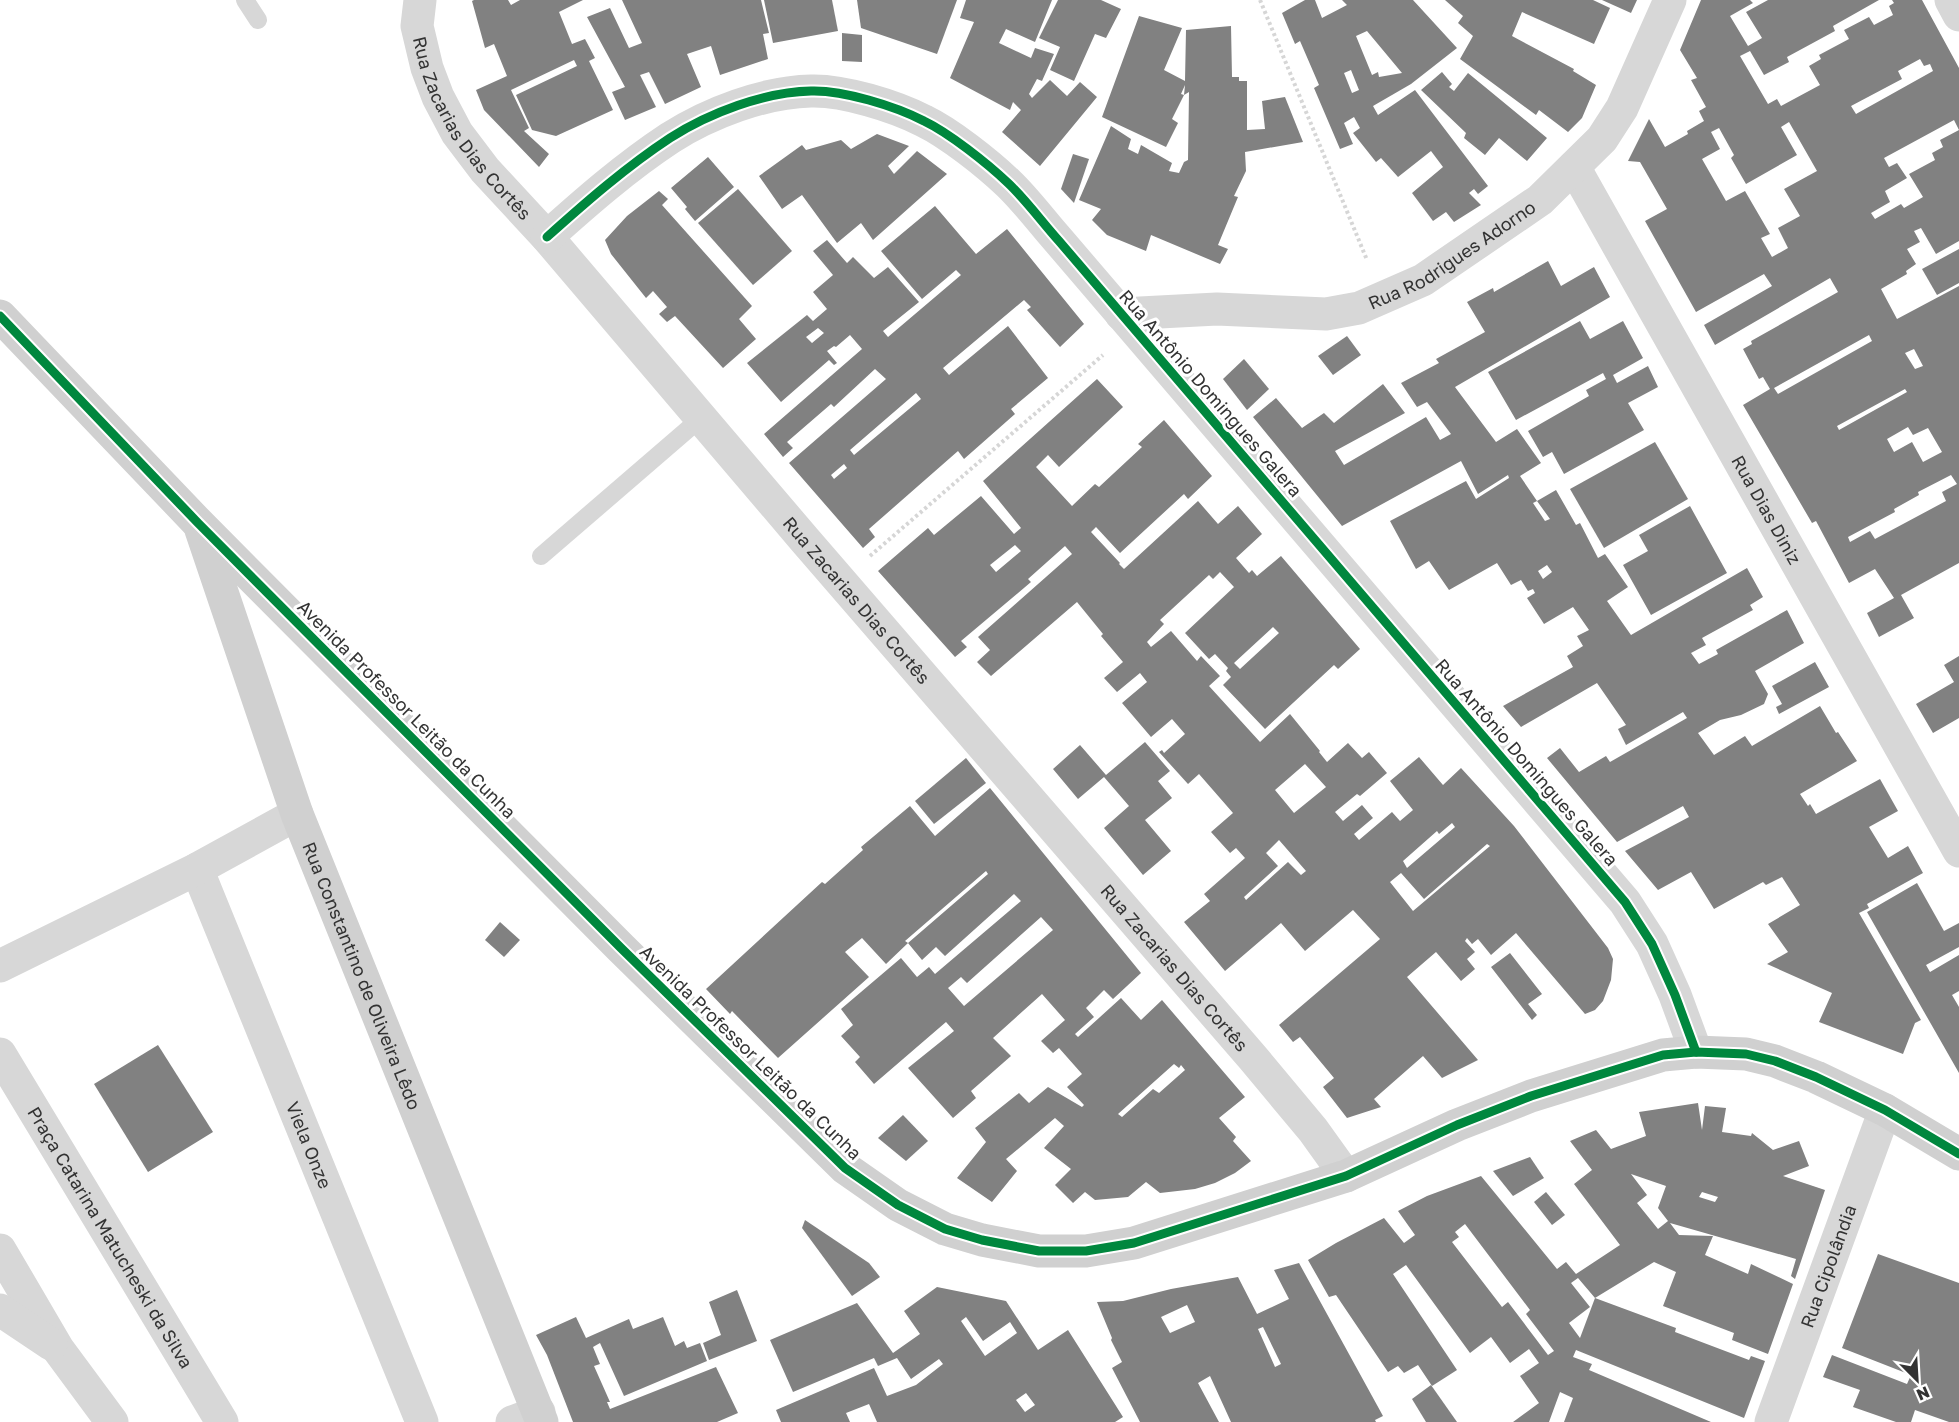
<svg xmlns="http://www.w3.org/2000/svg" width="1959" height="1422" font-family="'Golos Text',sans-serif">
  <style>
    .building { fill: #818181; fill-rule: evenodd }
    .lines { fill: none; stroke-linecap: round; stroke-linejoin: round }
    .path { stroke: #d6d6d6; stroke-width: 4; stroke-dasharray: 3 3; stroke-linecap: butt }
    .lane { stroke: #d7d7d7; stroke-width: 18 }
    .street { stroke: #d7d7d7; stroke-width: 33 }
    .secondary { stroke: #d0d0d0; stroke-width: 33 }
    .cycleway-casing { stroke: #fff; stroke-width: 13 }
    .cycleway { stroke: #00873e; stroke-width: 9 }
    .labels { text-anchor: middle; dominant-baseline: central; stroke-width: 6; stroke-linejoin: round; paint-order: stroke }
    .street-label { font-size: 18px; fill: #333; stroke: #fff }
  </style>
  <rect width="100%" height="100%" fill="#fff"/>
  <g class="building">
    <path d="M474,0H508L511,5L520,0H583L559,12L572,44L585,39L595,58L589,61L613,110L556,136L532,130L516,95L577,66L574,60L511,90L529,128L524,131L549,154L539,167L484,110L476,90L507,76L494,44L485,48L472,1Z"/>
    <path d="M622,0H761L769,33L763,34L768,59L720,75L711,46L687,54L701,87L665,104L649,72L640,75L656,107L625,120L612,92L625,87L587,17L610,8L629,48L642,43Z"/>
    <path d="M764,0H832L838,31L773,43Z"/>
    <path d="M857,0H957L937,54L861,28Z"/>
    <path d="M966,0H1052L1035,42L1006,29L999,43L1031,58L1035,48L1054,54L1042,81L1037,79L1029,94L1032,98L1050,80L1067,96L1080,82L1097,97L1040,166L1002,132L1021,110L1013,102L1010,110L950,78L974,22L960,18Z"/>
    <path d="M1058,0H1101L1121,9L1106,38L1095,34L1074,81L1050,70L1060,47L1039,38Z"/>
    <path d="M1305,0H1315L1322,18L1347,5L1342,0H1413L1457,48L1411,84L1373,106L1378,115L1415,90L1488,186L1478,194L1474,189L1469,193L1481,205L1454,222L1446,212L1433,221L1412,193L1443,167L1431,151L1398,177L1381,158L1376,162L1353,133L1360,128L1354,117L1344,123L1353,144L1340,149L1314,88L1319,85L1300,41L1295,44L1282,13ZM1367,31L1402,73L1379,77L1378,72L1372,75L1356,36ZM1351,70L1359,90L1352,93L1344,73Z"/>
    <path d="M1445,0H1593L1610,8L1594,44L1522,12L1512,36L1574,69L1573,71L1596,85L1582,118L1568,132L1539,110L1536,115L1460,59L1473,36L1458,23L1463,16Z"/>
    <path d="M1602,0H1637L1631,13Z"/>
    <path d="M1701,0H1750L1753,3L1730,16L1748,46L1762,38L1746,12L1768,0H1879L1833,26L1835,31L1787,57L1789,62L1764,75L1750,51L1740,56L1768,104L1777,99L1781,106L1820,85L1809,66L1821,59L1819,55L1849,39L1844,30L1869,17L1874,25L1893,15L1889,6L1894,3L1892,0H1922L1959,68V130L1954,120L1884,158L1889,167L1897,163L1907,178L1885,191L1890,202L1871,213L1875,219L1901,204L1904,208L1923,197L1909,174L1935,160L1932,153L1943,147L1940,140L1959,130V241L1936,254L1921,228L1914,231L1920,242L1907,249L1916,264L1906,271L1907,274L1881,289L1897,319L1959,286V563L1901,595L1914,618L1879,637L1867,613L1894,598L1875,569L1849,583L1816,521L1812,523L1743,405L1770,389L1763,377L1759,379L1743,349L1752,344L1751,341L1838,292L1830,278L1715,345L1704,325L1772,286L1764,274L1696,312L1645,221L1667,209L1640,162L1628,161L1649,119L1665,147L1688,134L1687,131L1704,121L1699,111L1706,107L1691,80L1697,78L1680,50ZM1920,59L1924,66L1930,64L1933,71L1856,114L1851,106L1902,79L1898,71ZM1789,122L1817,171L1784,189L1800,216L1778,228L1788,248L1772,257L1761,238L1770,234L1745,191L1726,201L1702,159L1720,149L1711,132L1719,128L1734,155L1731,158L1746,184L1797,155L1781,127ZM1869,335L1872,341L1778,394L1774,388ZM1914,349L1923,366L1915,369L1905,353ZM1905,389L1907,392L1839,430L1837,426ZM1908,427L1913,435L1928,428L1942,452L1923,462L1912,442L1894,452L1887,439ZM1951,475L1957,484L1942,492L1946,501L1875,539L1870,531L1850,542L1848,537L1895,512L1894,509L1919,495L1918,492Z"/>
    <path d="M1139,16L1182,28L1164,70L1185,81L1186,30L1231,26L1232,77H1239V81H1247V130L1265,129L1262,101L1285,97L1303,142L1245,152L1246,171L1234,196L1238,197L1218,245L1228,249L1220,264L1151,235L1146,251L1107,235L1092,220L1101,209L1079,200L1111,126L1131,139L1128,149L1138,154L1141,145L1172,163L1169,171L1179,173L1184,162L1188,160L1189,92L1184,95L1185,85L1181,94L1184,95L1172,119L1178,123L1166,147L1102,117Z"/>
    <path d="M842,33L862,35V62L842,61Z"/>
    <path d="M1442,72L1452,84L1449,87L1454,91L1468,73L1547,138L1527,161L1499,138L1485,155L1464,138L1466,133L1421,90Z"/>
    <path d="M877,134L909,146L888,166L894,174L917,151L947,174L873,240L861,223L837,243L802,195L782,209L759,176L802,145L806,150L841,140L851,149Z"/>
    <path d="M1073,154L1089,159L1074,203L1061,189Z"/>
    <path d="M708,157L734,187L695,221L685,209L687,207L671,188Z"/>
    <path d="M738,189L792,251L753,285L698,223Z"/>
    <path d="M659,191L668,199L662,205L752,306L739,319L756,339L723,368L675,316L667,322L659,314L667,307L653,291L646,298L611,254L605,240L627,216Z"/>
    <path d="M935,206L976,254L1007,229L1084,324L1060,347L1027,310L1031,307L1024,300L943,368L949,375L1008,326L1048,378L1011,409L1015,414L964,459L958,451L869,529L875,537L863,548L789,463L886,379L875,369L834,407L831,404L787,442L793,448L783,457L764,434L862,349L850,335L836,347L834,346L827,351L837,363L834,365L829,360L781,402L747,363L807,315L813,321L827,309L813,292L833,275L813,251L827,240L847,263L853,257L874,278L888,267L919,302L883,331L888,337L961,275L956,270L922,299L881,251ZM818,328L824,333L812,343L806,337ZM916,393L921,399L854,455L850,450ZM844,464L847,468L834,479L831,475Z"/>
    <path d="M1959,249V283L1937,295L1922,269Z"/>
    <path d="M1548,261L1561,286L1594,267L1610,297L1455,387L1496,442L1517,429L1541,463L1520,476L1537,501L1533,503L1545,521L1550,519L1537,501L1556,490L1576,525L1580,523L1598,558L1605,554L1628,587L1607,601L1631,635L1747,568L1763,597L1750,605L1753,610L1702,638L1706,645L1691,653L1699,664L1718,654L1716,650L1787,610L1804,643L1755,671L1768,694L1764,704L1741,715L1720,720L1698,733L1714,755L1745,736L1752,746L1820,706L1836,733L1838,732L1857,761L1800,794L1808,806L1810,804L1816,814L1880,779L1898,811L1869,827L1888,858L1908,846L1923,873L1867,904L1869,908L1859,913L1921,1020L1915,1023L1903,1054L1819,1022L1832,993L1767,964L1788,952L1768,924L1800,905L1782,877L1766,885L1763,882L1714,909L1691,872L1658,890L1625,851L1689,817L1683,806L1617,842L1547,758L1560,748L1579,772L1606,756L1610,762L1687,718L1683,712L1626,745L1618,729L1626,725L1597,683L1521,727L1503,706L1573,667L1567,656L1583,646L1577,636L1589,630L1573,607L1544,624L1527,598L1535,593L1533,589L1528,591L1521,580L1511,585L1497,563L1449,590L1429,561L1416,569L1390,521L1466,481L1476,499L1509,478L1508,475L1478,494L1461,461L1342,526L1253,417L1276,398L1302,428L1324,413L1334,423L1383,384L1405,413L1335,451L1344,465L1426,417L1440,440L1451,434L1427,402L1417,407L1401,383L1439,363L1436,359L1485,332L1467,302L1493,288L1494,292ZM1547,565L1552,572L1543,579L1538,571Z"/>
    <path d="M1580,321L1590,339L1623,321L1643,358L1613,375L1617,383L1648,366L1658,387L1628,403L1644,430L1564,474L1552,452L1543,457L1528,431L1589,396L1586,390L1606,379L1603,373L1516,420L1488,372Z"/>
    <path d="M1347,336L1361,355L1333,375L1318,356Z"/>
    <path d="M1244,359L1269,389L1247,410L1223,379Z"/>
    <path d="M1097,379L1123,407L1059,467L1048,455L1036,467L1072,506L1095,484L1099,487L1142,447L1138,444L1164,420L1212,476L1188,499L1184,494L1120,553L1096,527L1091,532L1120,563L1119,564L1124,569L1198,501L1218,524L1238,506L1262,534L1236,558L1249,573L1252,570L1257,576L1281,556L1360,649L1338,669L1334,665L1265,729L1223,685L1231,677L1226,671L1228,668L1215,654L1209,659L1185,633L1234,587L1220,572L1213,579L1209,575L1160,620L1164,624L1147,642L1151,647L1171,631L1197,661L1201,656L1220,676L1209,686L1260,742L1290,714L1320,751L1319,752L1327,762L1348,743L1362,758L1369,752L1387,773L1360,796L1357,794L1335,812L1343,821L1362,805L1373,818L1354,834L1359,840L1392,812L1400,821L1413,810L1390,781L1419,757L1443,785L1461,768L1514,826L1608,948L1613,959L1611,980L1603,1001L1595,1010L1585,1014L1516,933L1491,955L1478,939L1472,944L1467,938L1465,941L1475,952L1467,959L1475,969L1461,981L1436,952L1407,977L1478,1060L1442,1078L1423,1056L1374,1099L1381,1107L1347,1118L1323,1087L1334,1078L1300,1037L1293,1042L1279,1025L1380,939L1353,910L1305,951L1281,923L1225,971L1184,922L1210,901L1204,894L1245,858L1236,848L1230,853L1211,832L1233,813L1199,774L1188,784L1159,752L1162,750L1164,753L1185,734L1172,719L1151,737L1122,703L1147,682L1140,673L1117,692L1104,678L1123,662L1101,636L1103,634L1077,602L991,676L977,662L990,650L978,637L1072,554L1065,546L1028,579L1031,582L961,641L967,647L955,657L878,571L928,528L934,535L981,496L1014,534L1021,528L983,481ZM1015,545L1021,551L996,572L990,565ZM1273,627L1279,633L1240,669L1234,663ZM1305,764L1326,787L1294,813L1275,790ZM1452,823L1455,827L1407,868L1403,861L1437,831L1439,834ZM1279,840L1306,871L1301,875L1288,862L1246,900L1244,897L1278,866L1266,853ZM1487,844L1490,846L1413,911L1390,882L1401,873L1424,899Z"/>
    <path d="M1655,442L1688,499L1604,548L1570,489Z"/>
    <path d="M1690,506L1727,573L1651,615L1623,565L1648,551L1639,535Z"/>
    <path d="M1959,656V718L1933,733L1916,704L1954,682L1944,665Z"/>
    <path d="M1815,662L1829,687L1779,714L1776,707L1782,704L1772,686Z"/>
    <path d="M1145,742L1170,771L1158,781L1172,798L1145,820L1171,851L1143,875L1104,828L1129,806L1104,777L1078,799L1053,769L1080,745L1106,775Z"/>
    <path d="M966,758L986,783L934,824L915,801Z"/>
    <path d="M990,788L1141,973L1113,999L1104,990L1086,1008L1094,1017L1075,1034L1078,1037L1121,998L1141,1020L1162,1000L1245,1097L1219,1118L1236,1137L1233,1141L1251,1161L1235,1173L1215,1183L1195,1189L1160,1193L1146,1182L1128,1197L1095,1200L1085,1192L1073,1203L1055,1185L1071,1169L1044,1148L1064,1126L1055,1118L1006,1159L1017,1171L992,1202L957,1178L986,1142L975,1128L1019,1093L1029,1103L1048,1087L1082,1107L1084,1105L1067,1087L1082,1074L1059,1048L1053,1053L1041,1041L1065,1020L1042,994L993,1038L1011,1056L971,1091L976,1098L953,1118L908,1068L954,1031L946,1022L874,1084L855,1062L860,1057L841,1036L853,1025L841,1009L901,958L917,977L929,967L935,974L1021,901L1014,894L945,956L936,947L922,960L908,943L886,964L862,938L845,952L869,977L778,1058L732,1011L730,1014L706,989L822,882L825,884L863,850L861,847L910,806L935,836ZM986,871L988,874L908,943L905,941ZM1041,917L1053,930L964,1006L948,988L961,977L967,983ZM1174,1064L1179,1068L1181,1065L1185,1070L1159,1093L1153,1089L1122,1117L1118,1114Z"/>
    <path d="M1917,883L1944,931L1959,923V947L1926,965L1930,972L1959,955V991L1952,995L1959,1007V1073L1867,912Z"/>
    <path d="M500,922L520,940L504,957L485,940Z"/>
    <path d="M1510,953L1542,994L1528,1004L1537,1015L1532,1020L1491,967Z"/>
    <path d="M158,1045L213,1132L148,1172L94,1084Z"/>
    <path d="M1698,1103L1702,1130L1705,1106L1726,1108L1722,1132L1751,1136L1752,1133L1773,1150L1799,1141L1809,1166L1783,1176L1825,1190L1795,1279L1791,1276L1796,1259L1670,1223L1679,1235L1713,1236L1705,1255L1748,1274L1751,1264L1793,1284L1768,1354L1732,1340L1734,1333L1663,1306L1676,1272L1654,1262L1595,1298L1578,1278L1571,1283L1590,1307L1569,1323L1580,1338L1595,1298L1676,1328L1675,1332L1749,1360L1751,1356L1765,1361L1744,1418L1576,1350L1573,1357L1592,1364L1589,1370L1711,1422H1564L1573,1398L1560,1392L1549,1422H1513L1539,1403L1520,1376L1539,1363L1529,1349L1510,1363L1491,1337L1470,1353L1406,1265L1393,1274L1457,1370L1432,1386L1418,1365L1404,1373L1398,1366L1388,1372L1336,1295L1329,1297L1308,1260L1336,1243L1384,1218L1404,1243L1415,1235L1398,1211L1427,1196L1481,1176L1557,1269L1566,1262L1576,1274L1620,1245L1574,1184L1592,1170L1570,1141L1596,1130L1611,1149L1646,1136L1639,1112ZM1631,1174L1666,1186L1658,1208L1668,1221L1658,1229L1637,1203L1647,1195ZM1702,1192L1718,1197L1715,1202L1699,1197ZM1465,1224L1530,1310L1526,1314L1554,1351L1548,1355L1508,1302L1502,1307L1452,1242L1459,1237L1455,1232Z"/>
    <path d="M903,1115L928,1141L906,1161L878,1138Z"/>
    <path d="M1530,1157L1544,1178L1513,1196L1493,1171Z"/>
    <path d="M1546,1192L1565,1215L1552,1225L1534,1202Z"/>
    <path d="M805,1220L869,1263L880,1277L852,1296L802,1228Z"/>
    <path d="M1878,1254L1959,1283V1422H1949L1915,1410L1911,1422H1896L1853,1407L1860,1390L1823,1377L1832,1355L1907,1384L1911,1375L1842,1348Z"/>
    <path d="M1299,1263L1383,1416L1375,1420L1376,1422H1231L1210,1376L1198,1383L1219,1422H1140L1112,1368L1122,1362L1111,1340L1112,1338L1097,1302L1123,1301L1171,1289L1238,1277L1257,1314L1289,1299L1274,1270ZM1187,1305L1195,1322L1170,1333L1161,1317ZM1263,1327L1281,1364L1275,1367L1258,1329Z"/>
    <path d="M937,1287L1006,1301L1038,1350L1068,1330L1123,1417L1115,1422H877L869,1404L846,1413L850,1422H781L776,1410L874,1368L887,1396L916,1385L943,1364L939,1359L911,1379L897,1358L878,1366L874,1358L793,1392L770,1340L857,1303L893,1353L920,1334L904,1311ZM966,1317L983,1341L1010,1322L1017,1333L985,1356L961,1321ZM1026,1393L1035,1405L1025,1412L1016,1400Z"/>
    <path d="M737,1290L757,1341L709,1360L703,1343L721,1335L709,1302Z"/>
    <path d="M576,1317L586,1338L629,1319L633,1329L663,1317L675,1346L684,1341L687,1348L700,1343L707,1361L624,1396L600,1343L593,1347L600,1364L594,1366L610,1402H607L610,1409L716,1367L738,1413L717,1422H573L547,1355L536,1335Z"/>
    <path d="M1431,1385L1457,1422H1426L1412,1399Z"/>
  </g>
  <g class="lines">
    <g class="path">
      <path d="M1260,0L1367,260"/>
      <path d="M870,556L1103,355"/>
    </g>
    <g class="lane">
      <path d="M245,0L258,20"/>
      <path d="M541,556L701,418"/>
    </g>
    <g class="street">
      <path id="s1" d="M420,0L417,26L427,68L438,97L457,133L485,170L547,237L804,539L1253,1058L1313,1130L1346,1176"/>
      <path d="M1951,0L1959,15"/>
      <path id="s2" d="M1574,167L1959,851"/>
      <path d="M547,237C586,202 626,167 670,138C709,113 764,92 811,91C843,90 895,106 924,121C949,133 987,163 1008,183C1026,200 1042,222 1059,241L1625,902L1652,944L1675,995L1696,1052"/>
      <path id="s3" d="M1121,314L1217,309L1326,314L1359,308L1423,280L1540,200L1602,139L1622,108L1670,0"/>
      <path id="s4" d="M197,869L422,1422"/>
      <path d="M0,966L197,869L297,814"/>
      <path id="s5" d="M0,1054L222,1422"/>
      <path d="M0,1250L58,1349L112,1422"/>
      <path d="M0,1310L51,1344"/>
      <path d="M512,1422L539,1412"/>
      <path id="s6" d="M1771,1422L1885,1110"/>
    </g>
    <g class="secondary">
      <path d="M0,316L198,523L621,948L845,1168L898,1205L945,1229L982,1240L1039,1251H1086L1134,1243L1346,1176L1457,1125L1531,1096L1663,1055L1696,1052L1746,1054L1775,1061L1816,1077L1885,1110L1959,1154"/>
      <path id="s7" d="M201,530L297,814L542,1422"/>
    </g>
    <defs>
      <g id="cycleway">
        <path d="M547,237C586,202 626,167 670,138C709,113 764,92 811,91C843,90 895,106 924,121C949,133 987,163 1008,183C1026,200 1042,222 1059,241L1625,902L1652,944L1675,995L1696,1052"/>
        <path d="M0,316L198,523L621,948L845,1168L898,1205L945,1229L982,1240L1039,1251H1086L1134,1243L1346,1176L1457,1125L1531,1096L1663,1055L1696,1052L1746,1054L1775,1061L1816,1077L1885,1110L1959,1154"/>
      </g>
    </defs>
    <use href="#cycleway" class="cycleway-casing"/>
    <use href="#cycleway" class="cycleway"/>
  </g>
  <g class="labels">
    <g class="street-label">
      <text stroke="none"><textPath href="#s1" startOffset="144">Rua Zacarias Dias Cortês</textPath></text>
      <text stroke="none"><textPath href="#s3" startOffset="346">Rua Rodrigues Adorno</textPath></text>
      <text transform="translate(1211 393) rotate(49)">Rua Antônio Domingues Galera</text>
      <text stroke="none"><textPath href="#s2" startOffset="393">Rua Dias Diniz</textPath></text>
      <text stroke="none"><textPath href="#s1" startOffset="756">Rua Zacarias Dias Cortês</textPath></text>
      <text transform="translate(407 709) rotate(45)">Avenida Professor Leitão da Cunha</text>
      <text transform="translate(1527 762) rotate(49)">Rua Antônio Domingues Galera</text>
      <text stroke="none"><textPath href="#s1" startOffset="1242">Rua Zacarias Dias Cortês</textPath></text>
      <text stroke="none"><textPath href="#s7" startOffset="474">Rua Constantino de Oliveira Lêdo</textPath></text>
      <text transform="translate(751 1052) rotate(44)">Avenida Professor Leitão da Cunha</text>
      <text stroke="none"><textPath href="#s4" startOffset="298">Viela Onze</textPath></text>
      <text stroke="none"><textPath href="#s5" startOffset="214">Praça Catarina Matucheski da Silva</textPath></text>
      <text stroke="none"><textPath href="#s6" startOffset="166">Rua Cipolândia</textPath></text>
    </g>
  </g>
  <g transform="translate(1917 1380) rotate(156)" stroke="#ffffff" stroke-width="4.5" paint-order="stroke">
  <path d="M0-4.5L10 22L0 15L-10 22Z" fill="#333333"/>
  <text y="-9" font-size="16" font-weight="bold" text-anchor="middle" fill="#333333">N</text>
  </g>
</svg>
